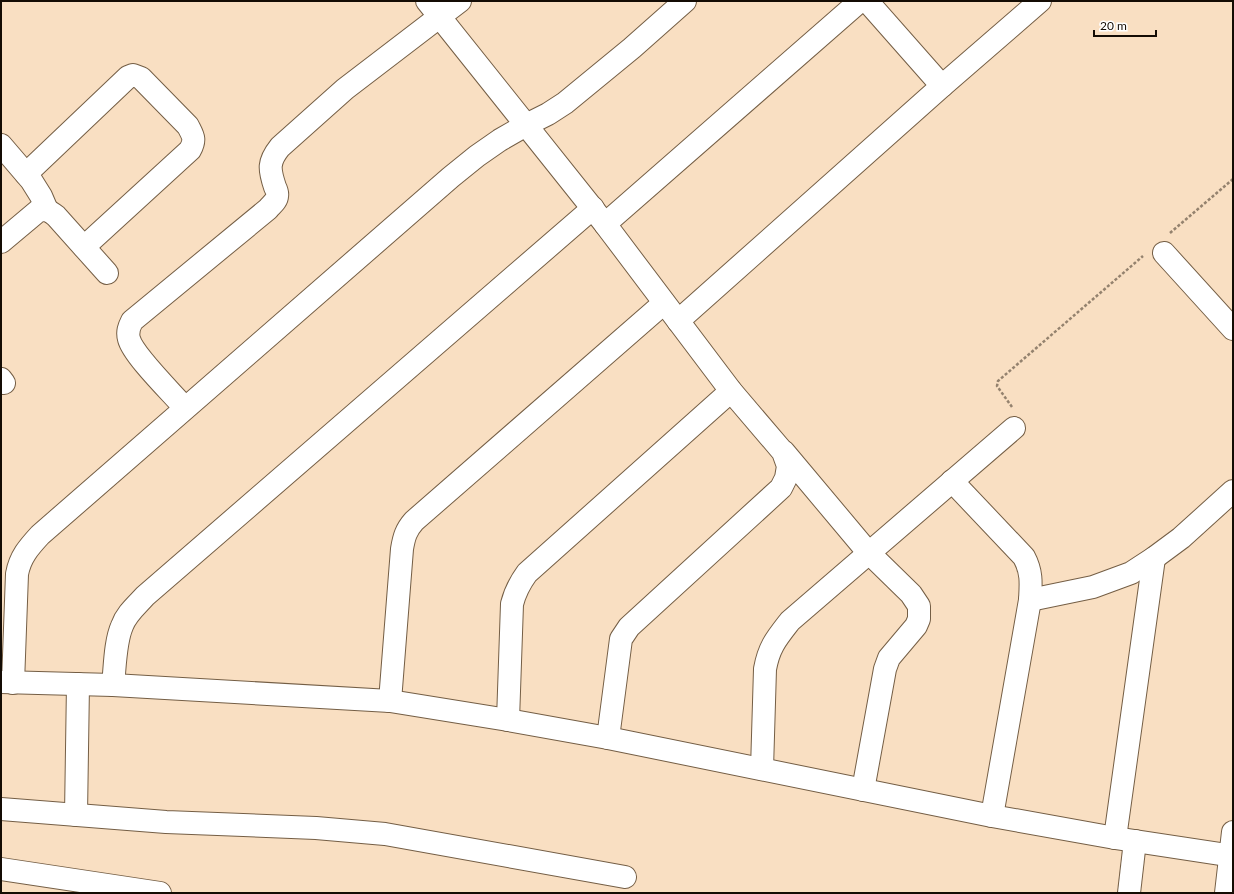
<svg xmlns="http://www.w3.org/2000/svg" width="1234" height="894" font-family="Lato,sans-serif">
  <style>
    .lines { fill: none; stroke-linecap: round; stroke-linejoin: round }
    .minor-casing { stroke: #745e45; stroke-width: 24 }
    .path { stroke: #94826e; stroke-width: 2.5; stroke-dasharray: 3 2; stroke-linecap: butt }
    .minor { stroke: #fff; stroke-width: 22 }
  </style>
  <rect width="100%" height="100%" fill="#f9dfc2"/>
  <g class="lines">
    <defs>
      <g id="minor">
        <path d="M427,1L605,224L731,391L783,452L788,466L786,478L781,488L629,627L621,639L608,738"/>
        <path d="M867,1L942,86"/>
        <path d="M1,145L31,180L41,196L47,210"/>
        <path d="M26,174L128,77L133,75L141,78L188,126C193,136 196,139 190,150L84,247"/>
        <path d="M605,224L860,1"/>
        <path d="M1,242L38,211C46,209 50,211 56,216L107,273"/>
        <path d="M1164,253L1233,329"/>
        <path d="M678,321L942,86L1040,1"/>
        <path d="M1,379L4,383"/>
        <path d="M184,407C172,393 133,355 129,339C127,332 129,327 132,321L268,209C271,205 277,201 277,196C278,193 276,189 275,187C269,169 268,162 280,147L345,89L460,1"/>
        <path d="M784,452L867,551L911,594L919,606V619L916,626L889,658L885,669L863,790"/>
        <path d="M952,481L1024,557C1032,572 1031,583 1030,600L992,816"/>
        <path d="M1030,600L1093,587L1131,573L1154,558L1181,538L1233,491"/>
        <path d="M1,682L113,685L390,701L508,720L608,738L992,816L1115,838L1233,856"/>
        <path d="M13,683L17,574C20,557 29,547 40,535L451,177L477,156L500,140L526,125L548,114L565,103L632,48L685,1"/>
        <path d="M113,685C115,667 115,642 122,626C126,614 137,605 145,596L593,208"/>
        <path d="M390,701L402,549C404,537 406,530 414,521L664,303"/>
        <path d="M508,720L512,604C515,592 519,584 527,573L731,391"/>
        <path d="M762,769L765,669C769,647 776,639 790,621L1014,428"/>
        <path d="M1,809L166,822L316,828L385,834L625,877"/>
        <path d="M76,815L78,684"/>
        <path d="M1115,838L1154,558"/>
        <path d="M1,869L160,893"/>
        <path d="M1129,893L1135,841"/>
        <path d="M1226,893L1233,832"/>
      </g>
    </defs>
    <use href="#minor" class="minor-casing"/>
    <g class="path">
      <path d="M1170,233L1233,179"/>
      <path d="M1012,407L997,386L998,381L1143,256"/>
    </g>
    <use href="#minor" class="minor"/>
  </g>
  <rect width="1234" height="894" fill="none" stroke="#140c04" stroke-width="4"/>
  <path d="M1094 30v6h62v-6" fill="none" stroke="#140c04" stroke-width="2"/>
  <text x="1100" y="30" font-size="12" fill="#140c04" stroke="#ffffff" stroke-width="3" paint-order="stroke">20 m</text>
</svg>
